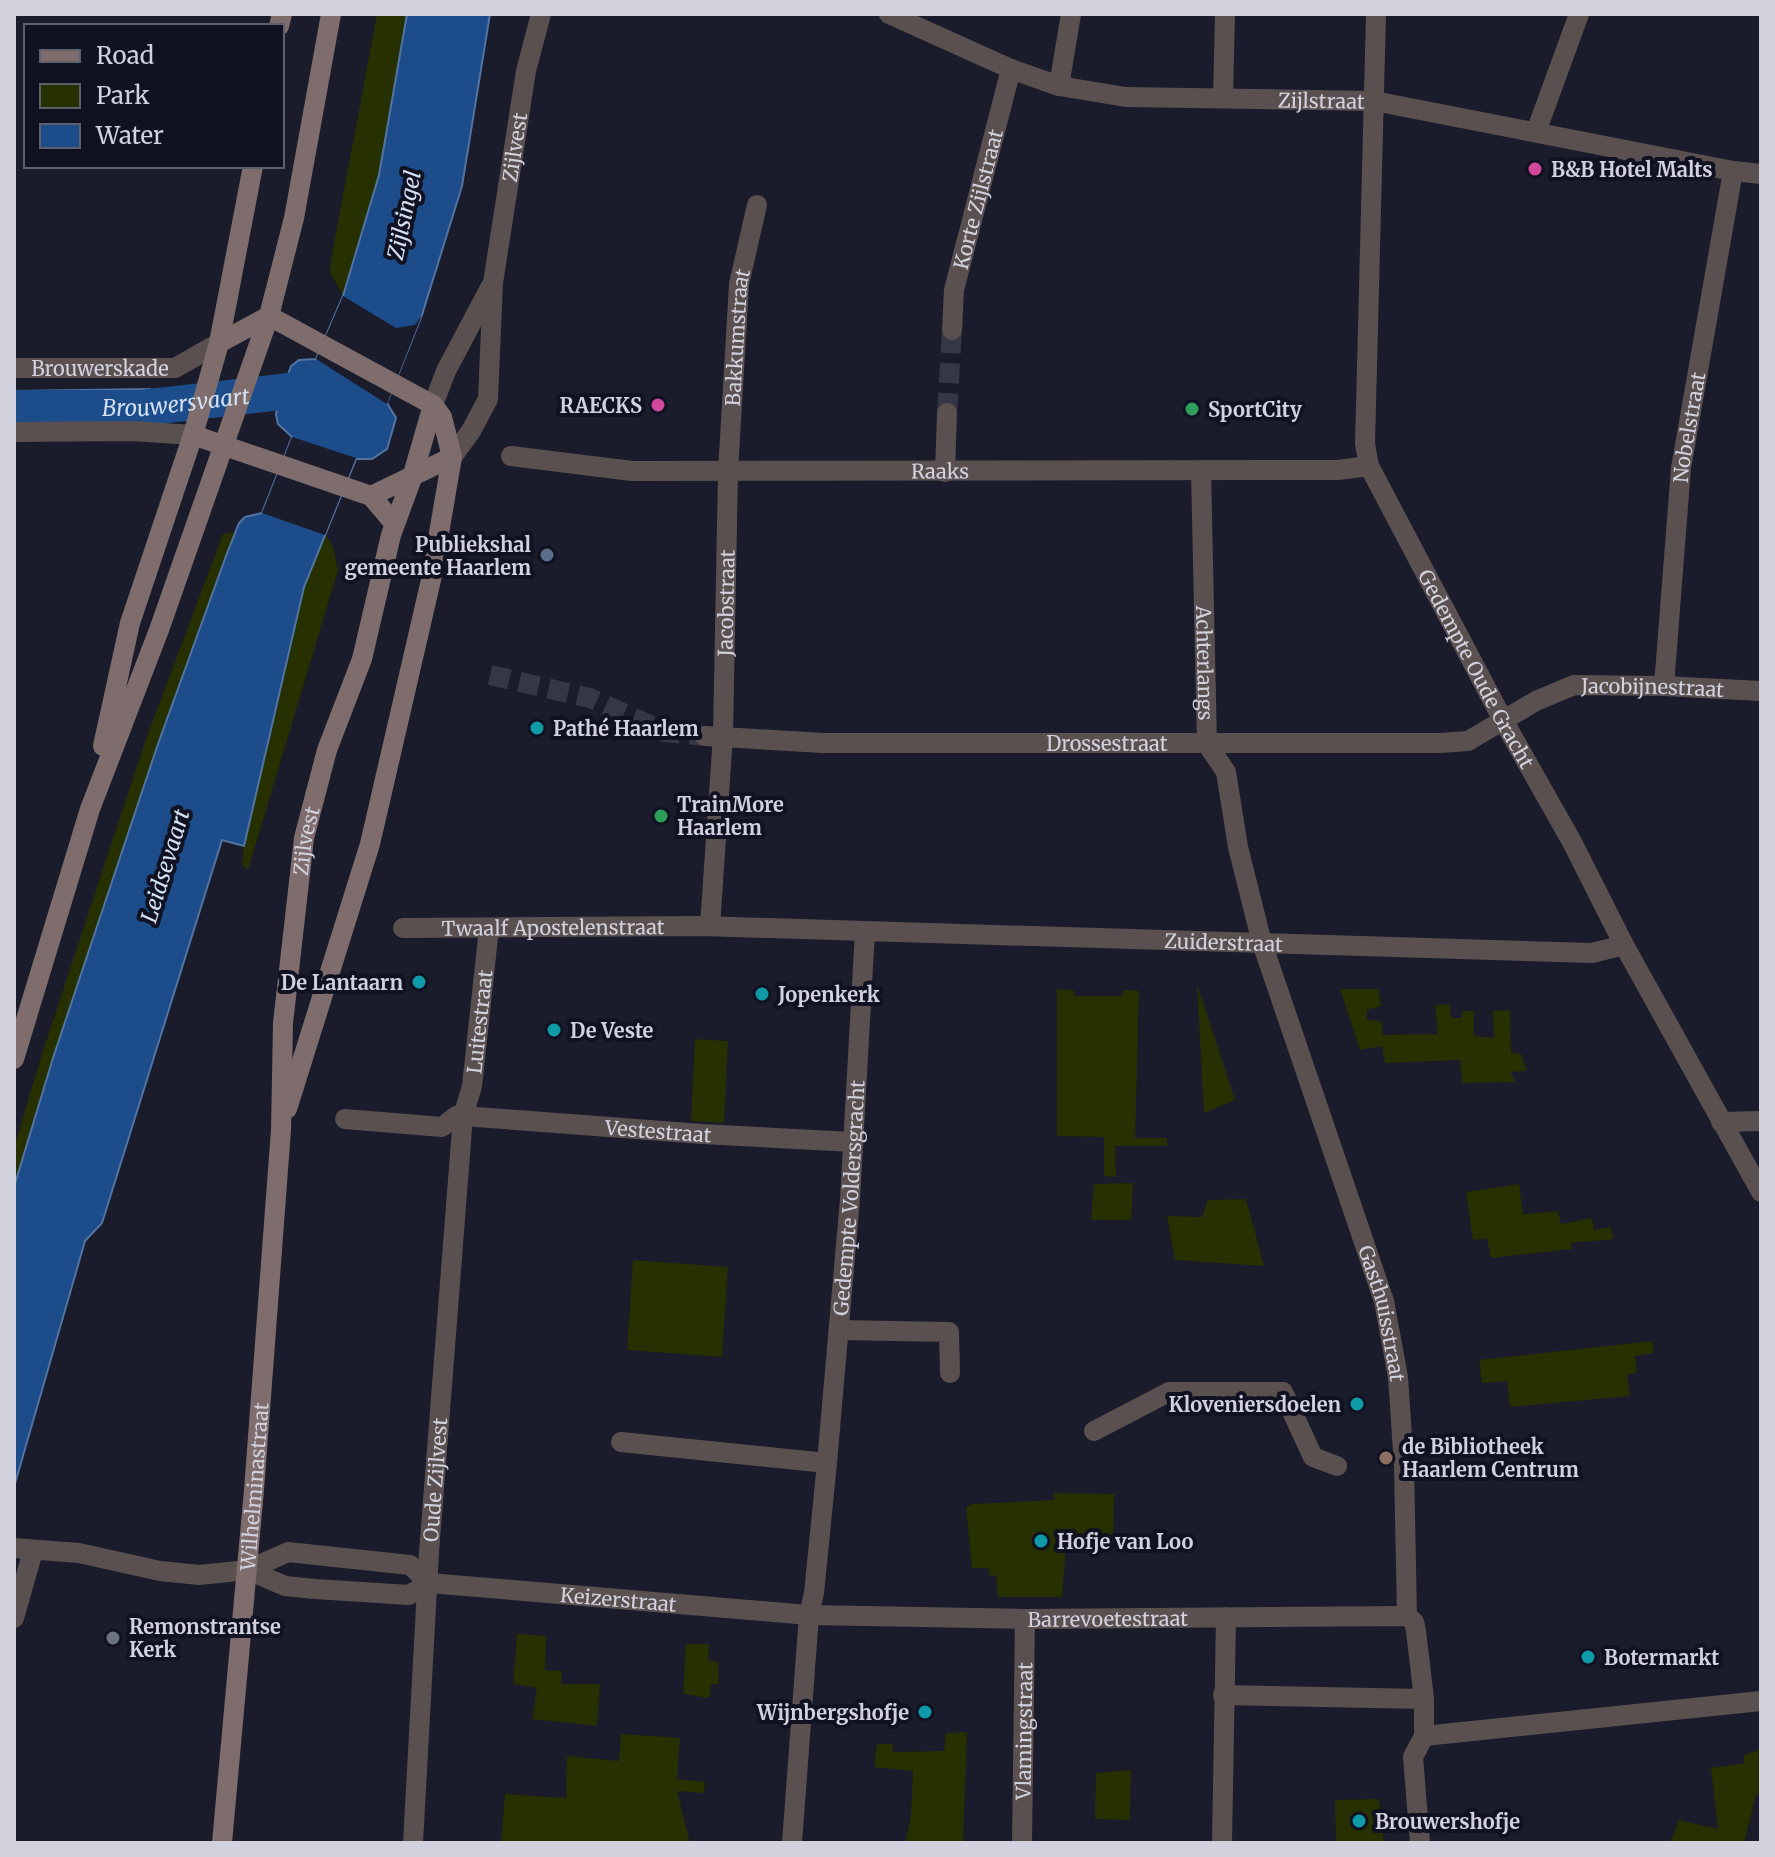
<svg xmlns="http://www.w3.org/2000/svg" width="1775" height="1857" font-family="Merriweather,serif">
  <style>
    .green { fill: #263000 }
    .water { fill: #1c4c89; stroke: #5274a2; stroke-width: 2 }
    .pier { fill: #1a1b2b }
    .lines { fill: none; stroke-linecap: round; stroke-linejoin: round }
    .canal { stroke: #1c4c89; stroke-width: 36 }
    .pedestrian-tunnel { stroke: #353646; stroke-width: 20; stroke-dasharray: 20 10; stroke-linecap: butt }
    .minor-tunnel { stroke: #353646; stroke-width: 20; stroke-dasharray: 20 10; stroke-linecap: butt }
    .pedestrian { stroke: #5a5050; stroke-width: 20 }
    .minor { stroke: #5a5050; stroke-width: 20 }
    .tertiary { stroke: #5a5050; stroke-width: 20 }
    .secondary { stroke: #7e6d6c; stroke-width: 20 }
    .hotel-dot { fill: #d1479c; stroke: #111221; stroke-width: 3 }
    .leisure-dot { fill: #2e9e5b; stroke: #111221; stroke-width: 3 }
    .service-dot { fill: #5c6f8a; stroke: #111221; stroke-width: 3 }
    .culture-dot { fill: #0f9aa8; stroke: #111221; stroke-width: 3 }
    .education-dot { fill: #8d6e63; stroke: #111221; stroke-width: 3 }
    .worship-dot { fill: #6b7280; stroke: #111221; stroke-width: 3 }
    .labels { text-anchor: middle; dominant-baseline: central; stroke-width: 8; stroke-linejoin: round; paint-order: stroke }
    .street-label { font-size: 20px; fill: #d1d2de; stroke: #111221 }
    .poi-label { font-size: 20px; font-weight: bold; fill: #d1d2de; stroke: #111221; text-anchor: start }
    .water-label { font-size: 22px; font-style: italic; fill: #d3e1f3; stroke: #111221 }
  </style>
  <rect width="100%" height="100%" fill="#1a1b2b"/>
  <g class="green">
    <path d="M377,14H407L379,175L343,296L330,272L331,259Z"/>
    <path d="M236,531L53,1058L14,1187V1148L41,1057L146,739L223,534Z"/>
    <path d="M326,535L333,547L338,570L248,870L242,865L244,846L295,622L304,587Z"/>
    <path d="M1197,984L1235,1100L1204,1113Z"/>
    <path d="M1057,989L1073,990L1075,996H1122L1123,990L1139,991L1135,1138H1167V1146H1115L1116,1177L1104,1176V1137L1057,1136Z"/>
    <path d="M1340,989H1378L1381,1006L1367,1010V1020L1381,1021L1383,1035L1438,1034L1435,1005L1450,1004L1451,1018H1462V1011H1474V1036L1494,1038L1493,1011L1510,1010L1511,1053L1521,1054L1527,1071L1511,1072L1515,1082L1462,1083L1460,1060L1385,1063L1382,1046L1360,1050Z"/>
    <path d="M695,1039L728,1041L724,1123L691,1121Z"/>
    <path d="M1133,1183L1131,1220H1091L1094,1184Z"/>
    <path d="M1519,1184L1523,1214L1558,1211L1561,1224L1592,1218L1594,1230L1611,1227L1613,1239L1571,1243L1572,1249L1491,1258L1487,1238L1473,1240L1466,1192Z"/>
    <path d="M1246,1199L1264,1266L1175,1260L1167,1216L1202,1217L1208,1200Z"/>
    <path d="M633,1260L728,1267L722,1357L627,1350Z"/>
    <path d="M1652,1341L1654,1353L1635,1356L1637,1373L1627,1374L1630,1396L1510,1407L1507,1381L1482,1383L1479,1360Z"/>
    <path d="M1054,1493L1114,1494L1113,1548L1066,1546L1062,1597H998L996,1576L989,1575V1568H972L966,1507L972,1504L1054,1500Z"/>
    <path d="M517,1634L546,1636L545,1670L562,1671L561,1684H600L597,1726L532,1719L537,1688L513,1684Z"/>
    <path d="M686,1644H709L708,1660L718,1662L719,1684H711L709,1698L683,1694Z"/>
    <path d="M967,1732L963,1843H905L911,1816L913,1771L874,1767L877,1744H892L893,1752L944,1751L946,1733Z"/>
    <path d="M621,1734L680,1738L677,1779L705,1782L704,1793L677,1791L690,1843H501L505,1794L566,1798L567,1756L619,1761Z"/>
    <path d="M1761,1749V1793L1756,1795L1744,1843H1670L1679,1820L1718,1829L1711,1768L1744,1763V1755Z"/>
    <path d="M1131,1770L1130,1820L1095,1819L1096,1773Z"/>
    <path d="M1379,1799L1384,1843H1336L1335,1800Z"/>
  </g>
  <g class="water">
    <path d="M407,14H490L462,186L422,315L387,403L396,418L387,449L372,459H356L304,587L244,846L222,840L102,1223L85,1241L14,1487V1187L53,1058L158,744L226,556L239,523L245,517L262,513L292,437L278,424L276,415L277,405L291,366L299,360L316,359L343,296L379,175Z"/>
    <path d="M150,389L144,419L14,421V391Z"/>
  </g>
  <g class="pier">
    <path d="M343,296L396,328L415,325L422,315L387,404L316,359Z"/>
    <path d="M292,437L356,458L325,535L262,513Z"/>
  </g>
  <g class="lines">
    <path class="canal" id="s1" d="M14,408H141L289,391L327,404"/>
    <path class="pedestrian-tunnel" d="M490,675L590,698L665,732L705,736"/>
    <path class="minor-tunnel" d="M947,413L952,330"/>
    <g class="pedestrian">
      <path d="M1223,98L1225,14"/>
      <path d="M1374,101L1733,171L1761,174"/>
      <path d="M1536,132L1579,14"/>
      <path id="s2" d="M1664,686L1681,468L1733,171"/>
      <path id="s3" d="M705,736L823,743H1441L1468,741L1536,701L1574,685L1664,686L1761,691"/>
      <path d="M710,926L723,735"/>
      <path id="s4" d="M403,928L702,926L865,931"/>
      <path id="s5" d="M1262,943L1384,1301L1398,1377L1404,1466L1407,1616"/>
      <path id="s6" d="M463,1116L472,1086L489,928"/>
      <path id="s7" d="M345,1119L442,1127L456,1116H463L702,1134L853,1142"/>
      <path d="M1721,1122L1761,1121"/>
      <path d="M839,1330L949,1332L950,1373"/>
      <path d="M1094,1431L1169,1392H1283L1313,1457L1337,1466"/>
      <path d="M621,1442L827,1463"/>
      <path d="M1223,1695L1424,1699"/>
    </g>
    <g class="minor">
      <path id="s8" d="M889,14L1011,69L1059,86L1126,97L1374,101"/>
      <path d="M1059,86L1071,14"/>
      <path id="s9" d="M952,330L954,290L1011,69"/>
      <path id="s10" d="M14,368H175L219,343"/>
      <path d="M14,432L132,431L193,435"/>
      <path id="s11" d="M511,456L632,471L1338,470L1369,466"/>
      <path id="s12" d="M1201,471L1207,744L1226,772L1238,847L1262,943"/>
      <path d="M945,472L947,413"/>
      <path id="s13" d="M723,735L728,472L739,284L757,205"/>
      <path d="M14,1548L79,1553L160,1571L199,1575L248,1570L288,1552L410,1565L429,1583"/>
      <path id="s14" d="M248,1570L285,1586L315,1589L409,1595L429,1583L809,1615L1025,1619L1407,1616L1414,1622L1416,1631L1424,1699V1736L1413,1757L1420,1843"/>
      <path d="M14,1618L33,1551"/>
      <path d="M1424,1736L1761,1701"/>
      <path id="s15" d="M413,1843L429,1552L463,1116"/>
      <path id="s16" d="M792,1843L809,1615L814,1593L827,1463L850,1199L865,931L1592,953L1624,945"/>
      <path id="s17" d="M1022,1843L1025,1619"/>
      <path d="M1222,1843L1226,1617"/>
    </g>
    <g class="tertiary">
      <path id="s18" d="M1376,14L1365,444L1369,466L1503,720L1572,842L1624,945L1761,1192"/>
      <path d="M433,405L446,371L491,286"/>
      <path id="s19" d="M452,457L471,431L488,399L493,283L526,71L541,14"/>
    </g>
    <g class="secondary">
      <path d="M279,26L282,14"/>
      <path d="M269,316L433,405L442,417L452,457L431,580L370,844L287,1109"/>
      <path d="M219,343L269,316"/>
      <path d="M193,435L371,496L394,523"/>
      <path d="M371,496L452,457"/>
      <path d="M103,746L130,623L193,435L219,343L253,166"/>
      <path d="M14,1059L90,809L159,630L269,316L294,218L331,14"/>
      <path id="s20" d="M222,1843L254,1490L281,1130L283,1023L304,838L327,750L362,659L391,535L412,478L433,405"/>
    </g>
  </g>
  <g class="hotel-dot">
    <circle cx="1535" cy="169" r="8"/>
    <circle cx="658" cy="405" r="8"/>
  </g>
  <g class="leisure-dot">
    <circle cx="1192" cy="409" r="8"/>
    <circle cx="661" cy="816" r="8"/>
  </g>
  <circle class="service-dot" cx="547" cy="555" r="8"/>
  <g class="culture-dot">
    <circle cx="537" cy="728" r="8"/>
    <circle cx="419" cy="982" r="8"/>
    <circle cx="762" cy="994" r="8"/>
    <circle cx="554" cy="1030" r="8"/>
    <circle cx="1357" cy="1404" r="8"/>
    <circle cx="1041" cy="1541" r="8"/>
    <circle cx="1588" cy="1657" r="8"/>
    <circle cx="925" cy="1712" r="8"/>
    <circle cx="1359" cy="1821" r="8"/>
  </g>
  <circle class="education-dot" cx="1386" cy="1458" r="8"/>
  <circle class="worship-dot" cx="113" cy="1638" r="8"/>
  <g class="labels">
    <g class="street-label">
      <text stroke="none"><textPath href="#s8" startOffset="448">Zijlstraat</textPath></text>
      <text stroke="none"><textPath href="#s19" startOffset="322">Zijlvest</textPath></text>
      <text stroke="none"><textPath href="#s9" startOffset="134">Korte Zijlstraat</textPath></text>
      <text stroke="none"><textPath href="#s13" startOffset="398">Bakkumstraat</textPath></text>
      <text stroke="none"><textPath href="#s10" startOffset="86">Brouwerskade</textPath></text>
      <text stroke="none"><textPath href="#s2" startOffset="260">Nobelstraat</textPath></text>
      <text stroke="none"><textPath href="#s11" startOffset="430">Raaks</textPath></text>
      <text stroke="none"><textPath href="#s13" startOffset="132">Jacobstraat</textPath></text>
      <text stroke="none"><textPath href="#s12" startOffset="192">Achterlangs</textPath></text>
      <text stroke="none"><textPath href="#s18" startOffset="682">Gedempte Oude Gracht</textPath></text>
      <text stroke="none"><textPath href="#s3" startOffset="962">Jacobijnestraat</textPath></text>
      <text stroke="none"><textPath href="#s3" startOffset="402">Drossestraat</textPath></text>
      <text stroke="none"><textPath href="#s20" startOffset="1006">Zijlvest</textPath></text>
      <text stroke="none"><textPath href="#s4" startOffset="150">Twaalf Apostelenstraat</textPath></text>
      <text stroke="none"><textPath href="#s16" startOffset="1274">Zuiderstraat</textPath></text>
      <text stroke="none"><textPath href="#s6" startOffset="96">Luitestraat</textPath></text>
      <text stroke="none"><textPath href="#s7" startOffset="318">Vestestraat</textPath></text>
      <text stroke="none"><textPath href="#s16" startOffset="648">Gedempte Voldersgracht</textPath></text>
      <text stroke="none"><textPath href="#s5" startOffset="390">Gasthuisstraat</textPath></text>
      <text stroke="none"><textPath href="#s15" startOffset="364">Oude Zijlvest</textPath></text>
      <text stroke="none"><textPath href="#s20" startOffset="358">Wilhelminastraat</textPath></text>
      <text stroke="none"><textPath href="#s14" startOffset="378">Keizerstraat</textPath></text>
      <text stroke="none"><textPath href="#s14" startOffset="868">Barrevoetestraat</textPath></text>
      <text stroke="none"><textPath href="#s17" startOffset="112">Vlamingstraat</textPath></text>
    </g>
    <g class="poi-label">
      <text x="1551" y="169">B&amp;B Hotel Malts</text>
      <text x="642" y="405" text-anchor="end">RAECKS</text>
      <text x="1208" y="409">SportCity</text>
      <text x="531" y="544" text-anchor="end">Publiekshal<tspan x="531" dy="23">gemeente Haarlem</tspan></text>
      <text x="553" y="728">Pathé Haarlem</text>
      <text x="677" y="804">TrainMore<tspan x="677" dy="23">Haarlem</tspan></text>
      <text x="403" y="982" text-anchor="end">De Lantaarn</text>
      <text x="778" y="994">Jopenkerk</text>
      <text x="570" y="1030">De Veste</text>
      <text x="1341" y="1404" text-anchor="end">Kloveniersdoelen</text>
      <text x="1402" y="1446">de Bibliotheek<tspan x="1402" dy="23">Haarlem Centrum</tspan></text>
      <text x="1057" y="1541">Hofje van Loo</text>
      <text x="129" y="1626">Remonstrantse<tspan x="129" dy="23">Kerk</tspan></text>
      <text x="1604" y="1657">Botermarkt</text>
      <text x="909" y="1712" text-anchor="end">Wijnbergshofje</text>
      <text x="1375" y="1821">Brouwershofje</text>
    </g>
    <g class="water-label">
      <text transform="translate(404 215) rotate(-78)">Zijlsingel</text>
      <text stroke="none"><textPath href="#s1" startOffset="162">Brouwersvaart</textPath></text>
      <text transform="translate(165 866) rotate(-73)">Leidsevaart</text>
    </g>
  </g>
  <rect width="1775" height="1857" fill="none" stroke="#d1d2de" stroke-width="32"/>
  <rect x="24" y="24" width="260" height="144" fill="#111221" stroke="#5e5f6d" stroke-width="2"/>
  <rect x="40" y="50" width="40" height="12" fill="#7e6d6c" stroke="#5e5f6d" stroke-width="2"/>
  <text x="96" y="64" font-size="24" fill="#d1d2de">Road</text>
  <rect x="40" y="84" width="40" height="24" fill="#263000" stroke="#5e5f6d" stroke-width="2"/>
  <text x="96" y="104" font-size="24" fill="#d1d2de">Park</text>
  <rect x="40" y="124" width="40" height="24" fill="#1c4c89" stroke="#5e5f6d" stroke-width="2"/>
  <text x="96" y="144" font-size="24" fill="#d1d2de">Water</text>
</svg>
